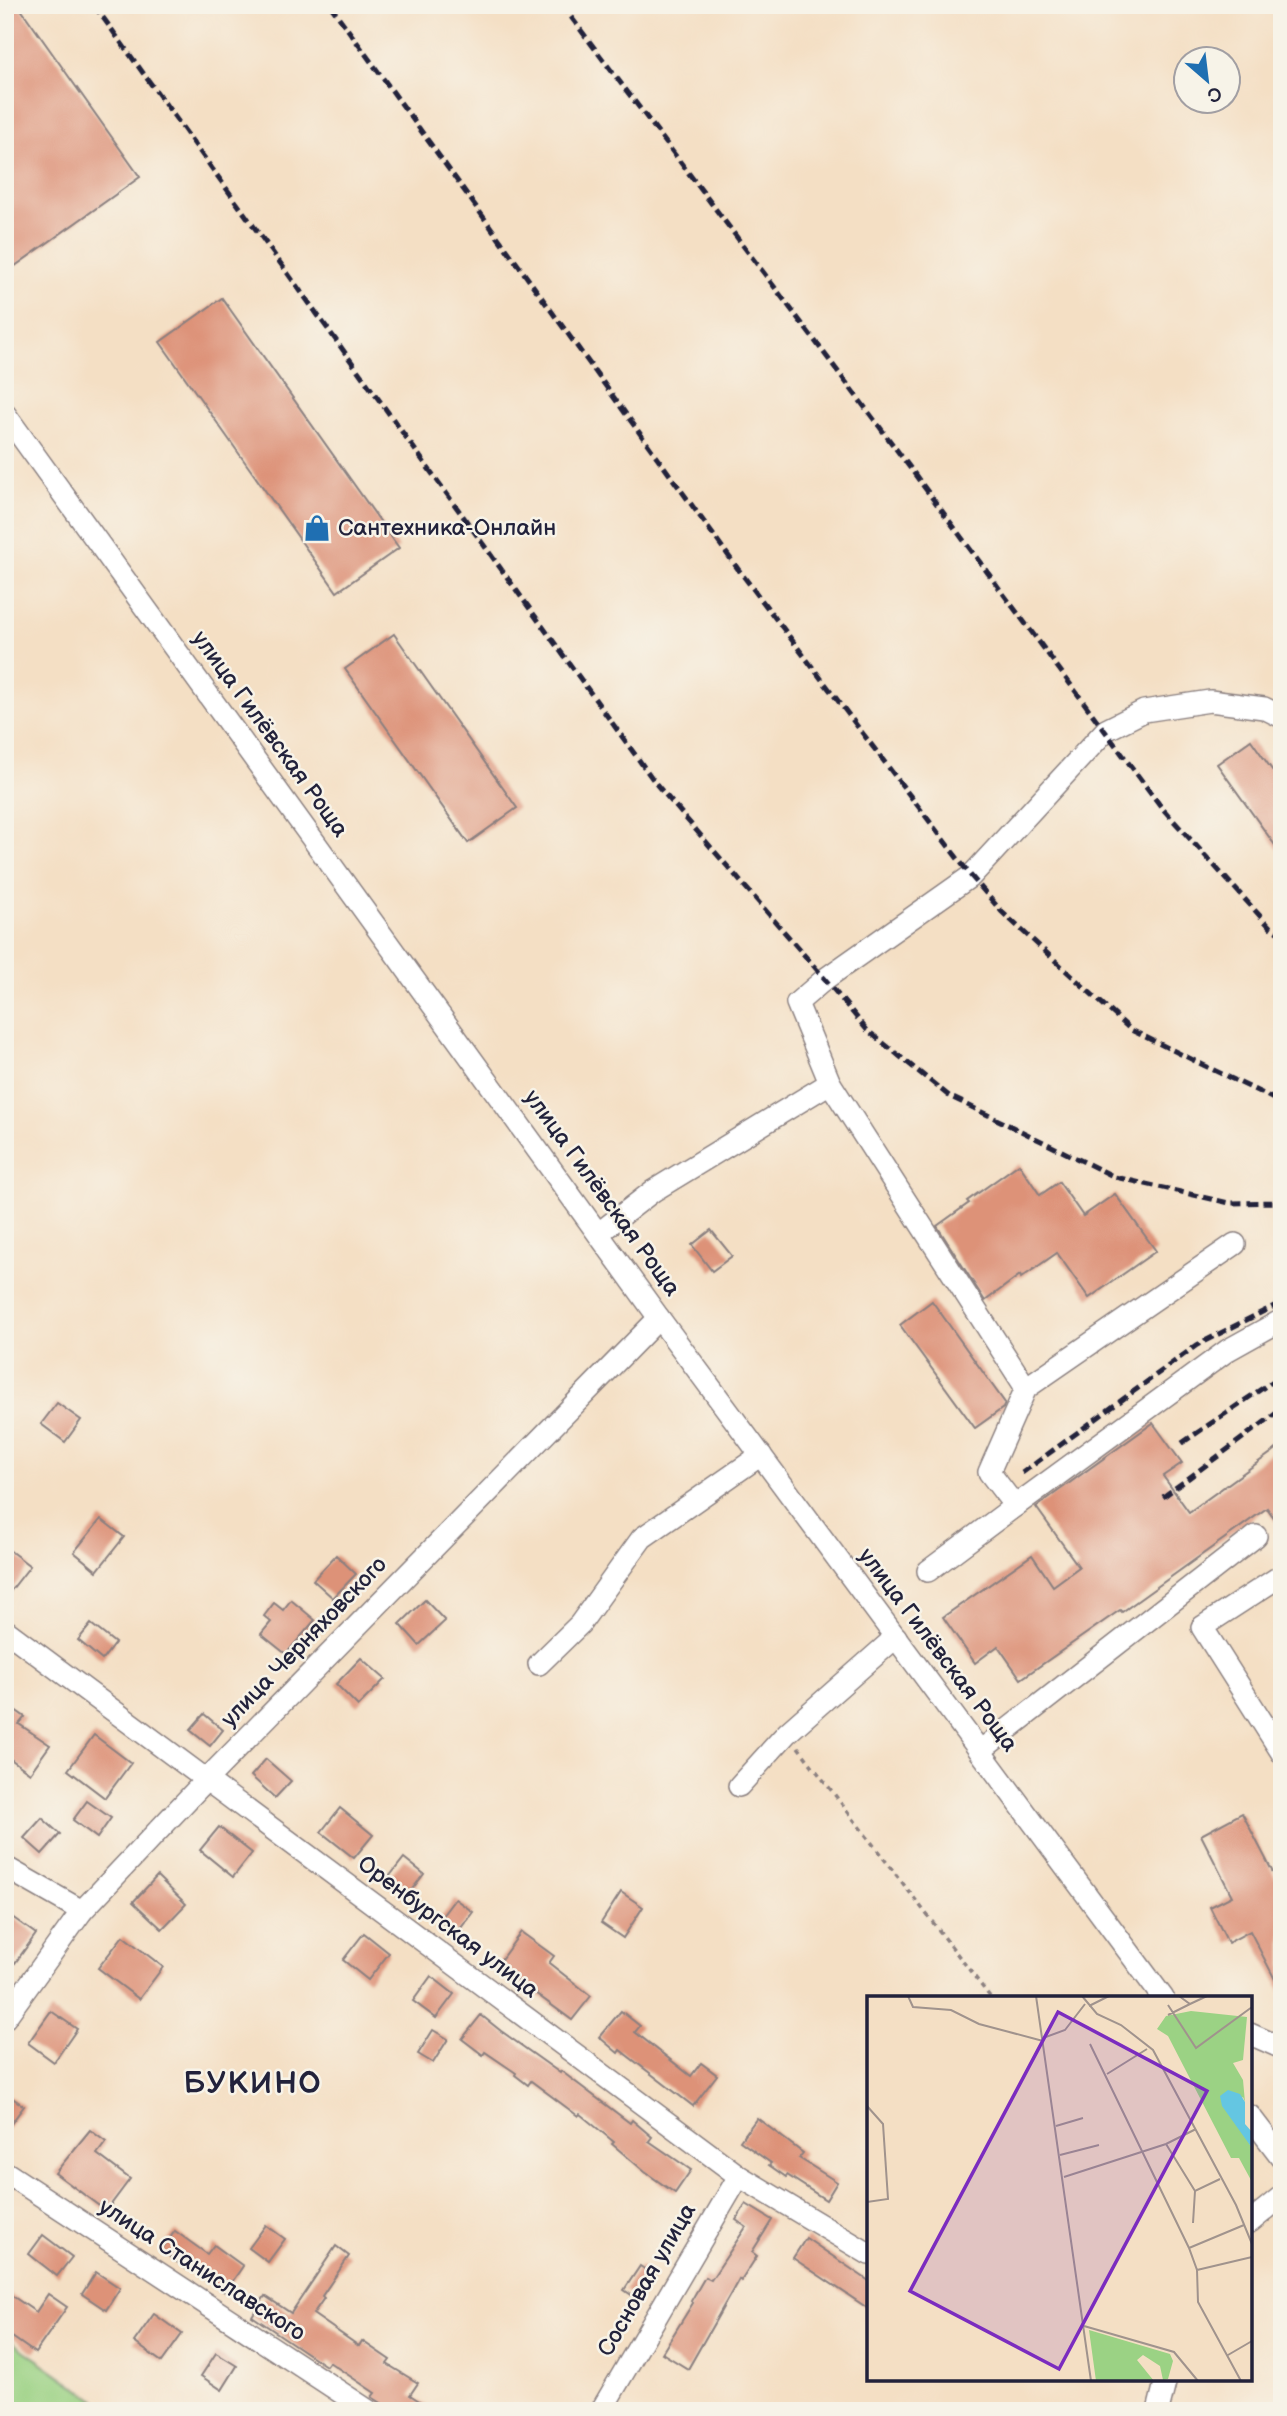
<svg xmlns="http://www.w3.org/2000/svg" width="1287" height="2416" font-family="'Balsamiq Sans',sans-serif">
  <style>
    .green { fill: #9bd284; stroke: #5e7a60; stroke-width: 2 }
    .building { fill: #dd9278 }
    .lines { fill: none; stroke-linecap: round; stroke-linejoin: round }
    .minor-casing { stroke: #8b8080; stroke-width: 24 }
    .path { stroke: #8b8080; stroke-width: 3.5; stroke-dasharray: 5 5; stroke-linecap: butt }
    .minor { stroke: #fff; stroke-width: 21 }
    .rail { stroke: #22223b; stroke-width: 5; stroke-dasharray: 10 5; stroke-linecap: butt }
    .labels { text-anchor: middle; dominant-baseline: central; stroke-width: 5; stroke-linejoin: round; paint-order: stroke }
    .poi-label { font-size: 23px; fill: #22223b; stroke: #f7f3e8; text-anchor: start }
    .street-label { font-size: 23px; fill: #22223b; stroke: #f7f3e8 }
    .district-label { font-size: 30px; font-weight: bold; letter-spacing: 2px; fill: #22223b; stroke: #f7f3e8 }
    .inset-road { fill: none; stroke: #a0938d; stroke-width: 2 }
    .view { fill: #7b2cbf; fill-opacity: 0.15; stroke: #7b2cbf; stroke-width: 3.5 }
    .inset-edge { fill: none; stroke: #22223b; stroke-width: 3.5 }
  </style>
  <rect width="100%" height="100%" fill="#f7f3e8"/>
  <filter id="ink" filterUnits="userSpaceOnUse"><feTurbulence type="fractalNoise" baseFrequency=".0143" numOctaves="2"/><feDisplacementMap in="SourceGraphic" scale="14" xChannelSelector="R" yChannelSelector="G"/><feConvolveMatrix kernelMatrix="1 2 1 2 8 2 1 2 1" color-interpolation-filters="sRGB"/></filter>
  <filter id="wash" filterUnits="userSpaceOnUse"><feTurbulence type="fractalNoise" baseFrequency=".00686" numOctaves="4" result="noise"/><feDisplacementMap in="SourceGraphic" scale="28" xChannelSelector="R" yChannelSelector="G"/><feGaussianBlur stdDeviation="1.57" result="paint"/><feColorMatrix in="noise" values="0 0 0 0 0 0 0 0 0 0 0 0 0 0 0 0 0 1.4 0 .05"/><feComposite in="paint" operator="in"/></filter>
  <g filter="url(#wash)">
    <rect width="100%" height="100%" fill="#f4dfc4"/>
    <path class="green" d="M5,2337L111,2411H5Z"/>
    <g id="blocks">
      <g class="building">
        <path d="M5,5H18L140,177L15,266L5,252Z"/>
        <path d="M222,298L399,548L337,592L160,342Z"/>
        <path d="M394,634L517,808L468,843L345,669Z"/>
        <path d="M1251,740L1282,784V855L1217,764Z"/>
        <path d="M1019,1164L1040,1195L1059,1182L1083,1216L1115,1194L1156,1251L1089,1298L1057,1253L1021,1278L1020,1275L985,1301L937,1226L969,1203L967,1201Z"/>
        <path d="M711,1230L732,1256L712,1271L692,1245Z"/>
        <path d="M932,1301L1005,1403L1003,1408L975,1428L900,1325Z"/>
        <path d="M57,1403L81,1420L65,1442L41,1424Z"/>
        <path d="M1153,1423L1182,1463L1163,1476L1189,1512L1282,1445V1529L1267,1508L1122,1612L1120,1610L1021,1679L998,1646L975,1663L943,1617L1032,1555L1053,1586L1079,1567L1036,1507Z"/>
        <path d="M101,1519L124,1537L97,1571L74,1552Z"/>
        <path d="M5,1547L30,1566L5,1598Z"/>
        <path d="M336,1555L356,1574L333,1598L313,1580Z"/>
        <path d="M291,1600L315,1620L286,1654L261,1634L271,1622L264,1616L274,1603L283,1610Z"/>
        <path d="M425,1600L445,1621L419,1645L400,1624Z"/>
        <path d="M91,1624L115,1643L102,1660L78,1640Z"/>
        <path d="M361,1658L385,1679L358,1706L336,1684Z"/>
        <path d="M5,1703L25,1717L19,1724L50,1745L30,1773L5,1755Z"/>
        <path d="M204,1714L223,1730L210,1746L190,1730Z"/>
        <path d="M94,1735L131,1763L105,1798L68,1770Z"/>
        <path d="M266,1759L291,1781L275,1798L251,1776Z"/>
        <path d="M87,1801L111,1818L97,1838L73,1820Z"/>
        <path d="M340,1808L373,1835L354,1858L321,1832Z"/>
        <path d="M1242,1813L1282,1890V1993L1250,1931L1228,1943L1210,1907L1232,1896L1201,1835Z"/>
        <path d="M42,1818L60,1834L42,1854L24,1838Z"/>
        <path d="M219,1827L252,1853L233,1877L200,1850Z"/>
        <path d="M404,1858L424,1874L405,1898L385,1882Z"/>
        <path d="M157,1876L186,1904L162,1929L133,1902Z"/>
        <path d="M621,1892L643,1907L623,1938L601,1923Z"/>
        <path d="M455,1899L473,1912L457,1933L439,1920Z"/>
        <path d="M5,1912L36,1934L15,1963L5,1956Z"/>
        <path d="M521,1932L554,1956L549,1963L591,1996L572,2020L497,1965Z"/>
        <path d="M364,1933L389,1953L368,1980L343,1960Z"/>
        <path d="M123,1936L163,1967L139,1999L98,1968Z"/>
        <path d="M431,1976L454,1994L436,2018L413,2001Z"/>
        <path d="M51,2011L77,2029L54,2062L28,2043Z"/>
        <path d="M621,2011L640,2026L635,2032L691,2076L701,2063L717,2075L693,2106L620,2050L618,2053L599,2037Z"/>
        <path d="M481,2015L501,2031L560,2073L561,2071L630,2123L632,2120L652,2137L649,2141L691,2170L675,2193L645,2172L612,2144L614,2142L580,2114L578,2116L531,2081L528,2085L515,2075L516,2073L485,2052L483,2055L462,2039Z"/>
        <path d="M433,2030L448,2039L433,2063L418,2054Z"/>
        <path d="M5,2093L24,2106L5,2132Z"/>
        <path d="M757,2118L803,2153L799,2158L837,2182L826,2200L787,2175L786,2177L769,2165L771,2163L740,2141Z"/>
        <path d="M90,2130L106,2142L97,2154L130,2179L106,2211L55,2173Z"/>
        <path d="M746,2204L772,2220L752,2252L757,2256L741,2281L739,2279L688,2369L662,2353L693,2303L691,2301L705,2277L711,2280L746,2227L736,2220Z"/>
        <path d="M266,2225L285,2239L268,2262L249,2248Z"/>
        <path d="M175,2231L207,2254L214,2245L243,2266L225,2292L189,2266L186,2269L161,2250Z"/>
        <path d="M43,2235L72,2257L57,2276L29,2254Z"/>
        <path d="M806,2238L869,2281V2309L793,2258Z"/>
        <path d="M336,2246L349,2256L322,2296L324,2298L313,2314L359,2346L362,2341L390,2360L387,2364L418,2383L410,2395L435,2411H394L372,2397L375,2393L329,2362L326,2366L252,2316L265,2296L291,2313Z"/>
        <path d="M640,2266L655,2276L639,2300L624,2290Z"/>
        <path d="M96,2272L120,2288L106,2310L82,2294Z"/>
        <path d="M5,2291L36,2312L48,2294L67,2307L35,2353L5,2332Z"/>
        <path d="M154,2314L182,2334L162,2362L134,2342Z"/>
        <path d="M216,2353L237,2366L222,2390L201,2376Z"/>
      </g>
    </g>
  </g>
  <g filter="url(#ink)">
    <use href="#blocks" fill-opacity="0" stroke="#8b8080" stroke-width="2"/>
    <g class="lines">
      <defs>
        <g id="minor">
          <path d="M5,414L659,1318L1163,1998"/>
          <path d="M830,1083L1026,1388L1235,1244"/>
          <path d="M599,1233L653,1191L830,1083L797,1003L825,979L971,876L1106,730L1144,711L1210,701L1264,708L1282,717"/>
          <path d="M1026,1388L989,1472L1015,1506L1228,1350L1282,1320"/>
          <path d="M928,1571L1015,1506"/>
          <path d="M1282,1575L1202,1627L1282,1753"/>
          <path d="M5,1630L739,2176L869,2254"/>
          <path d="M539,1664L580,1624L642,1538L761,1455"/>
          <path d="M980,1751L1256,1536"/>
          <path d="M739,1786L787,1733L896,1637"/>
          <path d="M5,1867L82,1911"/>
          <path d="M5,2018L82,1911L206,1780L659,1318"/>
          <path d="M1250,2034L1282,2048"/>
          <path d="M1250,2116L1282,2158"/>
          <path d="M5,2172L369,2411"/>
          <path d="M1250,2222L1282,2196"/>
          <path d="M601,2411L739,2176"/>
          <path d="M1158,2411L1166,2379"/>
        </g>
      </defs>
      <use href="#minor" class="minor-casing"/>
      <path class="path" d="M798,1747L991,1998"/>
      <use href="#minor" class="minor"/>
      <g class="rail">
        <path d="M94,5L657,785L825,979L867,1030L949,1096L1115,1177L1229,1203L1282,1202"/>
        <path d="M330,5L738,569L971,876L1002,912L1131,1030L1282,1103"/>
        <path d="M562,5L879,426L1162,808L1271,928L1282,935"/>
        <path d="M1182,1443L1282,1375"/>
        <path d="M1022,1473L1197,1345L1282,1302"/>
        <path d="M1163,1497L1282,1409"/>
      </g>
    </g>
  </g>
  <defs>
    <symbol id="shop-bare" viewBox="-9 -9 18 18"><path d="M-5-2.5h2.3a2.7 3.5 0 0 1 5.4 0H5L5.5 6h-11ZM-1.5-2.5h3a1.5 2.3 0 0 0-3 0Z" fill="#1f6fb2" stroke="#f7f3e8" stroke-width="2.5" paint-order="stroke"/></symbol>
  </defs>
  <g fill-rule="evenodd">
    <use href="#shop-bare" x="298" y="509" width="38" height="38"/>
  </g>
  <g class="labels">
    <g class="poi-label">
      <text x="338" y="528">Сантехника-Онлайн</text>
    </g>
    <g class="street-label">
      <text transform="translate(270 734) rotate(54)">улица Гилёвская Роща</text>
      <text transform="translate(602 1193) rotate(54)">улица Гилёвская Роща</text>
      <text transform="translate(304 1642) rotate(-46)">улица Черняховского</text>
      <text transform="translate(938 1650) rotate(53)">улица Гилёвская Роща</text>
      <text transform="translate(448 1927) rotate(37)">Оренбургская улица</text>
      <text transform="translate(202 2270) rotate(33)">улица Станиславского</text>
      <text transform="translate(647 2280) rotate(-60)">Сосновая улица</text>
    </g>
    <g class="district-label">
      <text x="253" y="2084">БУКИНО</text>
    </g>
  </g>
  <g transform="translate(867 1996)">
    <rect width="385" height="385" fill="#f4dfc4"/>
    <path d="M324,15L380,21L376,64L366,67L376,84L378,106L376,101L361,113L385,152V186L372,162H364L301,40L290,33L299,20ZM222,334L303,358L306,365L301,383L296,384L293,370L276,359L270,364L287,385H229Z" fill="#9bd284"/>
    <path d="M361,94L373,98L378,106V128L385,136V152L355,110L353,100Z" fill="#64c6e2"/>
    <path class="inset-road" d="M41,0L46,11L84,14L112,28L176,45M169,0L224,385M215,0L230,18L254,29L286,54L369,209L385,248M312,0L323,8L340,0M301,9L329,52L385,11M222,10L242,0M301,19L323,8M176,42L198,34L218,8M223,48L322,252L330,274L331,306L374,385M240,78L280,53M0,110L16,128L21,203L0,206M189,130L216,122M299,148L328,195L353,183M193,159L232,149M197,181L299,148L329,133M326,227L328,195M322,252L377,229M330,274L385,261M217,330L307,356L331,385M361,359L385,345"/>
    <path class="view" d="M191,16L340,95L192,373L43,295Z"/>
    <rect width="385" height="385" class="inset-edge"/>
  </g>
  <rect width="1287" height="2416" fill="none" stroke="#f7f3e8" stroke-width="28"/>
  <g transform="translate(1207 80) rotate(152)"><circle r="33" fill="#f7f3e8" stroke="#a29fa3" stroke-width="2"/>
  <path d="M0-5L12 26L0 18L-12 26Z" fill="#1f6fb2"/>
  <text y="-10" font-size="19" font-weight="bold" text-anchor="middle" fill="#22223b">С</text>
  </g>
</svg>
